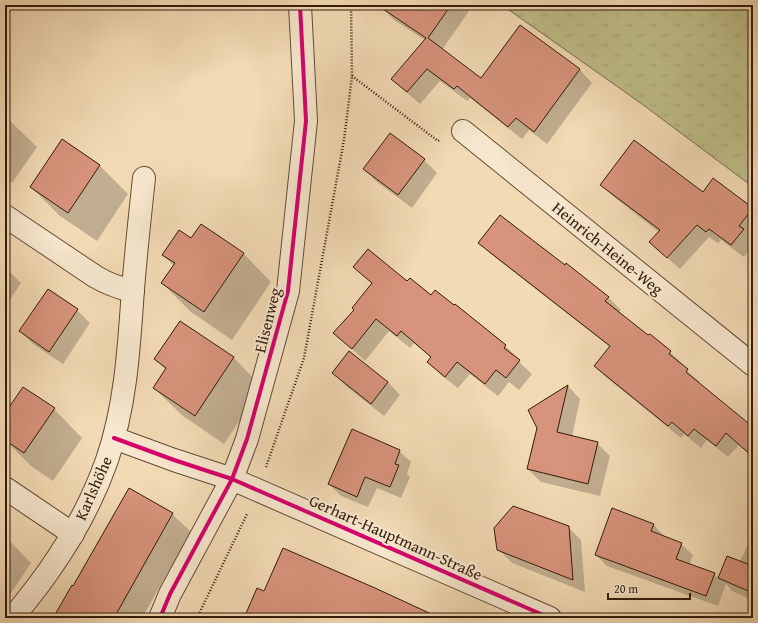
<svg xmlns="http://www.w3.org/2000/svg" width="758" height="623" font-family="'Gentium Book Plus',serif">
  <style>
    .grass { fill: url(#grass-tufts); stroke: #796c4a }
    .shadow { fill: #0003 }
    .building { fill: #d7937b; stroke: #331b0b }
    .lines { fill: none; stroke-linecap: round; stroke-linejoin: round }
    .minor-casing { stroke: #634b35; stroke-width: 24 }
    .path { stroke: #331b0b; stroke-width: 2.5; stroke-dasharray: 1 2; stroke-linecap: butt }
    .minor { stroke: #f7e7ce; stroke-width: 22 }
    .cycleway-casing { stroke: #f7e7ce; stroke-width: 6 }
    .cycleway { stroke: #d6006c; stroke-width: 4 }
    .labels { text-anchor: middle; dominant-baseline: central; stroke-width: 4; stroke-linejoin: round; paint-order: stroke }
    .street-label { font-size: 16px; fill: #331b0b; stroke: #f7e7ce }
  </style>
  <defs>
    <pattern id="grass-tufts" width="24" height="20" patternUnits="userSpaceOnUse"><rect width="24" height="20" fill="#bfbe89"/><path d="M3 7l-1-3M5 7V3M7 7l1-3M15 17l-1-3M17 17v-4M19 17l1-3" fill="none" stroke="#a5a375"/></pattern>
  </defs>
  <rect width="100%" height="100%" fill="#f2dab4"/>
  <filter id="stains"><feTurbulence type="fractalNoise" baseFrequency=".005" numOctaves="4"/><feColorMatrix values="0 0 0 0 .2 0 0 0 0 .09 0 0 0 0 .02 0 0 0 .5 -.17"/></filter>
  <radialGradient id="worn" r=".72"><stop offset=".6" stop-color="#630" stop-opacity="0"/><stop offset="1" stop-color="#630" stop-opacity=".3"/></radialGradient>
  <path class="grass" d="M502,5H753V187L642,104Z"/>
  <g class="shadow">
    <path d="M384,5H463L469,11L442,50L481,79L520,26L580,70L592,83L547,144L529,130L522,139L470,98L467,101L440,81L420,104L405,91L392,78L425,40L394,20L382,7Z"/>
    <path d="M5,116L37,147L12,183L5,178Z"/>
    <path d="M63,141L100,166L128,194L97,241L60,216L31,187Z"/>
    <path d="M424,160L437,173L412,208L377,182L364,169Z"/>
    <path d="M602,185L703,193L752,209L753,236L751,238L753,240V245L744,257L721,240L718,243L709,237L680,269L663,254L659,232L614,197Z"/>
    <path d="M191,240L243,253L271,282L232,340L191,312L162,283L174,266L163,255Z"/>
    <path d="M479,243L565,266L608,297L621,310L618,313L670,352L683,364L681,366L700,382L699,384L753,428V457L739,445L728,457L707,440L701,448L684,434L681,438L607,378L595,366L610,347L492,255Z"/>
    <path d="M5,267L21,283L5,307Z"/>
    <path d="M354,267L407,283L431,296L505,346L518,358L517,360L532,374L519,390L509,382L498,396L470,374L458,388L441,375L429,362L432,358L414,343L410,348L389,331L365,361L335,333L356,310L373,284Z"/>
    <path d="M77,310L90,323L63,364L33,344L20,331Z"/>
    <path d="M180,322L234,358L262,387L224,444L183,416L154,388L166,370L155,359Z"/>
    <path d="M333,373L388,382L400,395L384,416L346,386Z"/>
    <path d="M568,386L580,399L572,437L597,443L610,456L600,496L541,482L528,469Z"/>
    <path d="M54,409L82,438L53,481L31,466L5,440V415Z"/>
    <path d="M399,451L411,462L407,474L410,477L401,498L377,488L368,507L341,496L329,484Z"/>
    <path d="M172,514L191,532L142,618H54Z"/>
    <path d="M653,524L664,536V537L681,544L693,555L689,565L714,574L719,579L728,557L740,562L748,544L753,546V600L732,591L726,584L718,606L607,566L596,555Z"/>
    <path d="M568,527L581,540L585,592L512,563L498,549Z"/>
    <path d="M5,536L31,563L5,602Z"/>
  </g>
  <g class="building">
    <path d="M377,5H451L428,38L481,78L520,25L580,69L534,132L516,118L508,127L457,86L454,89L427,69L407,92L391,79L426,38Z"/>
    <path d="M390,133L425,159L398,195L363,169Z"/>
    <path d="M62,139L100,165L68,213L30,187Z"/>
    <path d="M634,140L703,192L713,178L753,208L739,226L744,229L731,245L709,229L706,232L697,225L667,258L649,242L660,230L600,185Z"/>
    <path d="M500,215L565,265L566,263L609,297L605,301L648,335L650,334L671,351L669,354L688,369L686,372L753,427V457L726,433L716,446L694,429L688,436L672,422L668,426L594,366L610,346L478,243Z"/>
    <path d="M201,224L244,253L204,312L161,283L175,263L162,255L179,230L191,238Z"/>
    <path d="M368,249L407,281L410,278L431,295L435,290L454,305L455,304L506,345L504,348L520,360L506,378L496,370L485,384L457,362L445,377L427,362L431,357L401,331L397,336L376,319L352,349L333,333L354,310L352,308L372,283L353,267Z"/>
    <path d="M48,289L78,309L49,352L19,331Z"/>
    <path d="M180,321L234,357L195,416L153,388L166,368L154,359Z"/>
    <path d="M349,351L388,382L371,404L332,373Z"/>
    <path d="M568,385L557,432L598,442L588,484L527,469L537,428L528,410Z"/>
    <path d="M23,387L55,408L24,453L5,440V413Z"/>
    <path d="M352,429L400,450L395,464L399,465L390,487L365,477L357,497L328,484Z"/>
    <path d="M129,488L173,513L114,618H53L72,585L73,586Z"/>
    <path d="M513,506L569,526L573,580L497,550L494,528Z"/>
    <path d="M612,508L654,524L651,531L682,543L676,559L715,573L706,596L595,555Z"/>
    <path d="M283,548L375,588L440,618H244L257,588L264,591Z"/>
    <path d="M727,556L753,566V593L718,578Z"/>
  </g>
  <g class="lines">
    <defs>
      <g id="minor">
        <path d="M463,131L753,365"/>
        <path d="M5,216L96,277C108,284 119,288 133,291"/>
        <path d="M114,438L174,460L232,479L550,618"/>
        <path d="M5,488L73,534"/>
        <path d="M13,618C24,603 37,588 48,572C72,538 93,500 107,460C126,405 129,347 133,289C136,252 140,215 144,178"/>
        <path d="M160,618L170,594L232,479L247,439L288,291L306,121L300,5"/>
      </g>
    </defs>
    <use href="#minor" class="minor-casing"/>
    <g class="path">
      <path d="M352,76L438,141L440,140"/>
      <path d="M266,467L304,358L344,140L352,76L351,5"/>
      <path d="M197,618L247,514"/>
    </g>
    <use href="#minor" class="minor"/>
    <defs>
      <g id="cycleway">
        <path d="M114,438L174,460L232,479L550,618"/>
        <path d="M160,618L170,594L232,479L247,439L288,291L306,121L300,5"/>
      </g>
    </defs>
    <use href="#cycleway" class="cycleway-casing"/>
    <use href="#cycleway" class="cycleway"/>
  </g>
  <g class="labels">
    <g class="street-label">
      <text transform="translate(608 248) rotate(39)">Heinrich-Heine-Weg</text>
      <text transform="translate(267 320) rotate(-76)">Elisenweg</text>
      <text transform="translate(93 488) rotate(-66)">Karlshöhe</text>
      <text transform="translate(396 537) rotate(24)">Gerhart-Hauptmann-Straße</text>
    </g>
  </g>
  <rect width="758" height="623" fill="none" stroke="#f2dab4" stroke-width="20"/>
  <rect x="6" y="6" width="746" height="611" fill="none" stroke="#331b0b" stroke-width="2"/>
  <rect x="10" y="10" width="738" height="603" fill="none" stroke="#331b0b"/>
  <path d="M608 593v6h82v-6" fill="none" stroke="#331b0b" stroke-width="2"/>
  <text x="614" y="593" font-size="12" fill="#331b0b" stroke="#f7e7ce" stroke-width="3" paint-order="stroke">20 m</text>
  <rect width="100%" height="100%" filter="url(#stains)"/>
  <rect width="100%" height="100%" fill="url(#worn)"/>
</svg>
